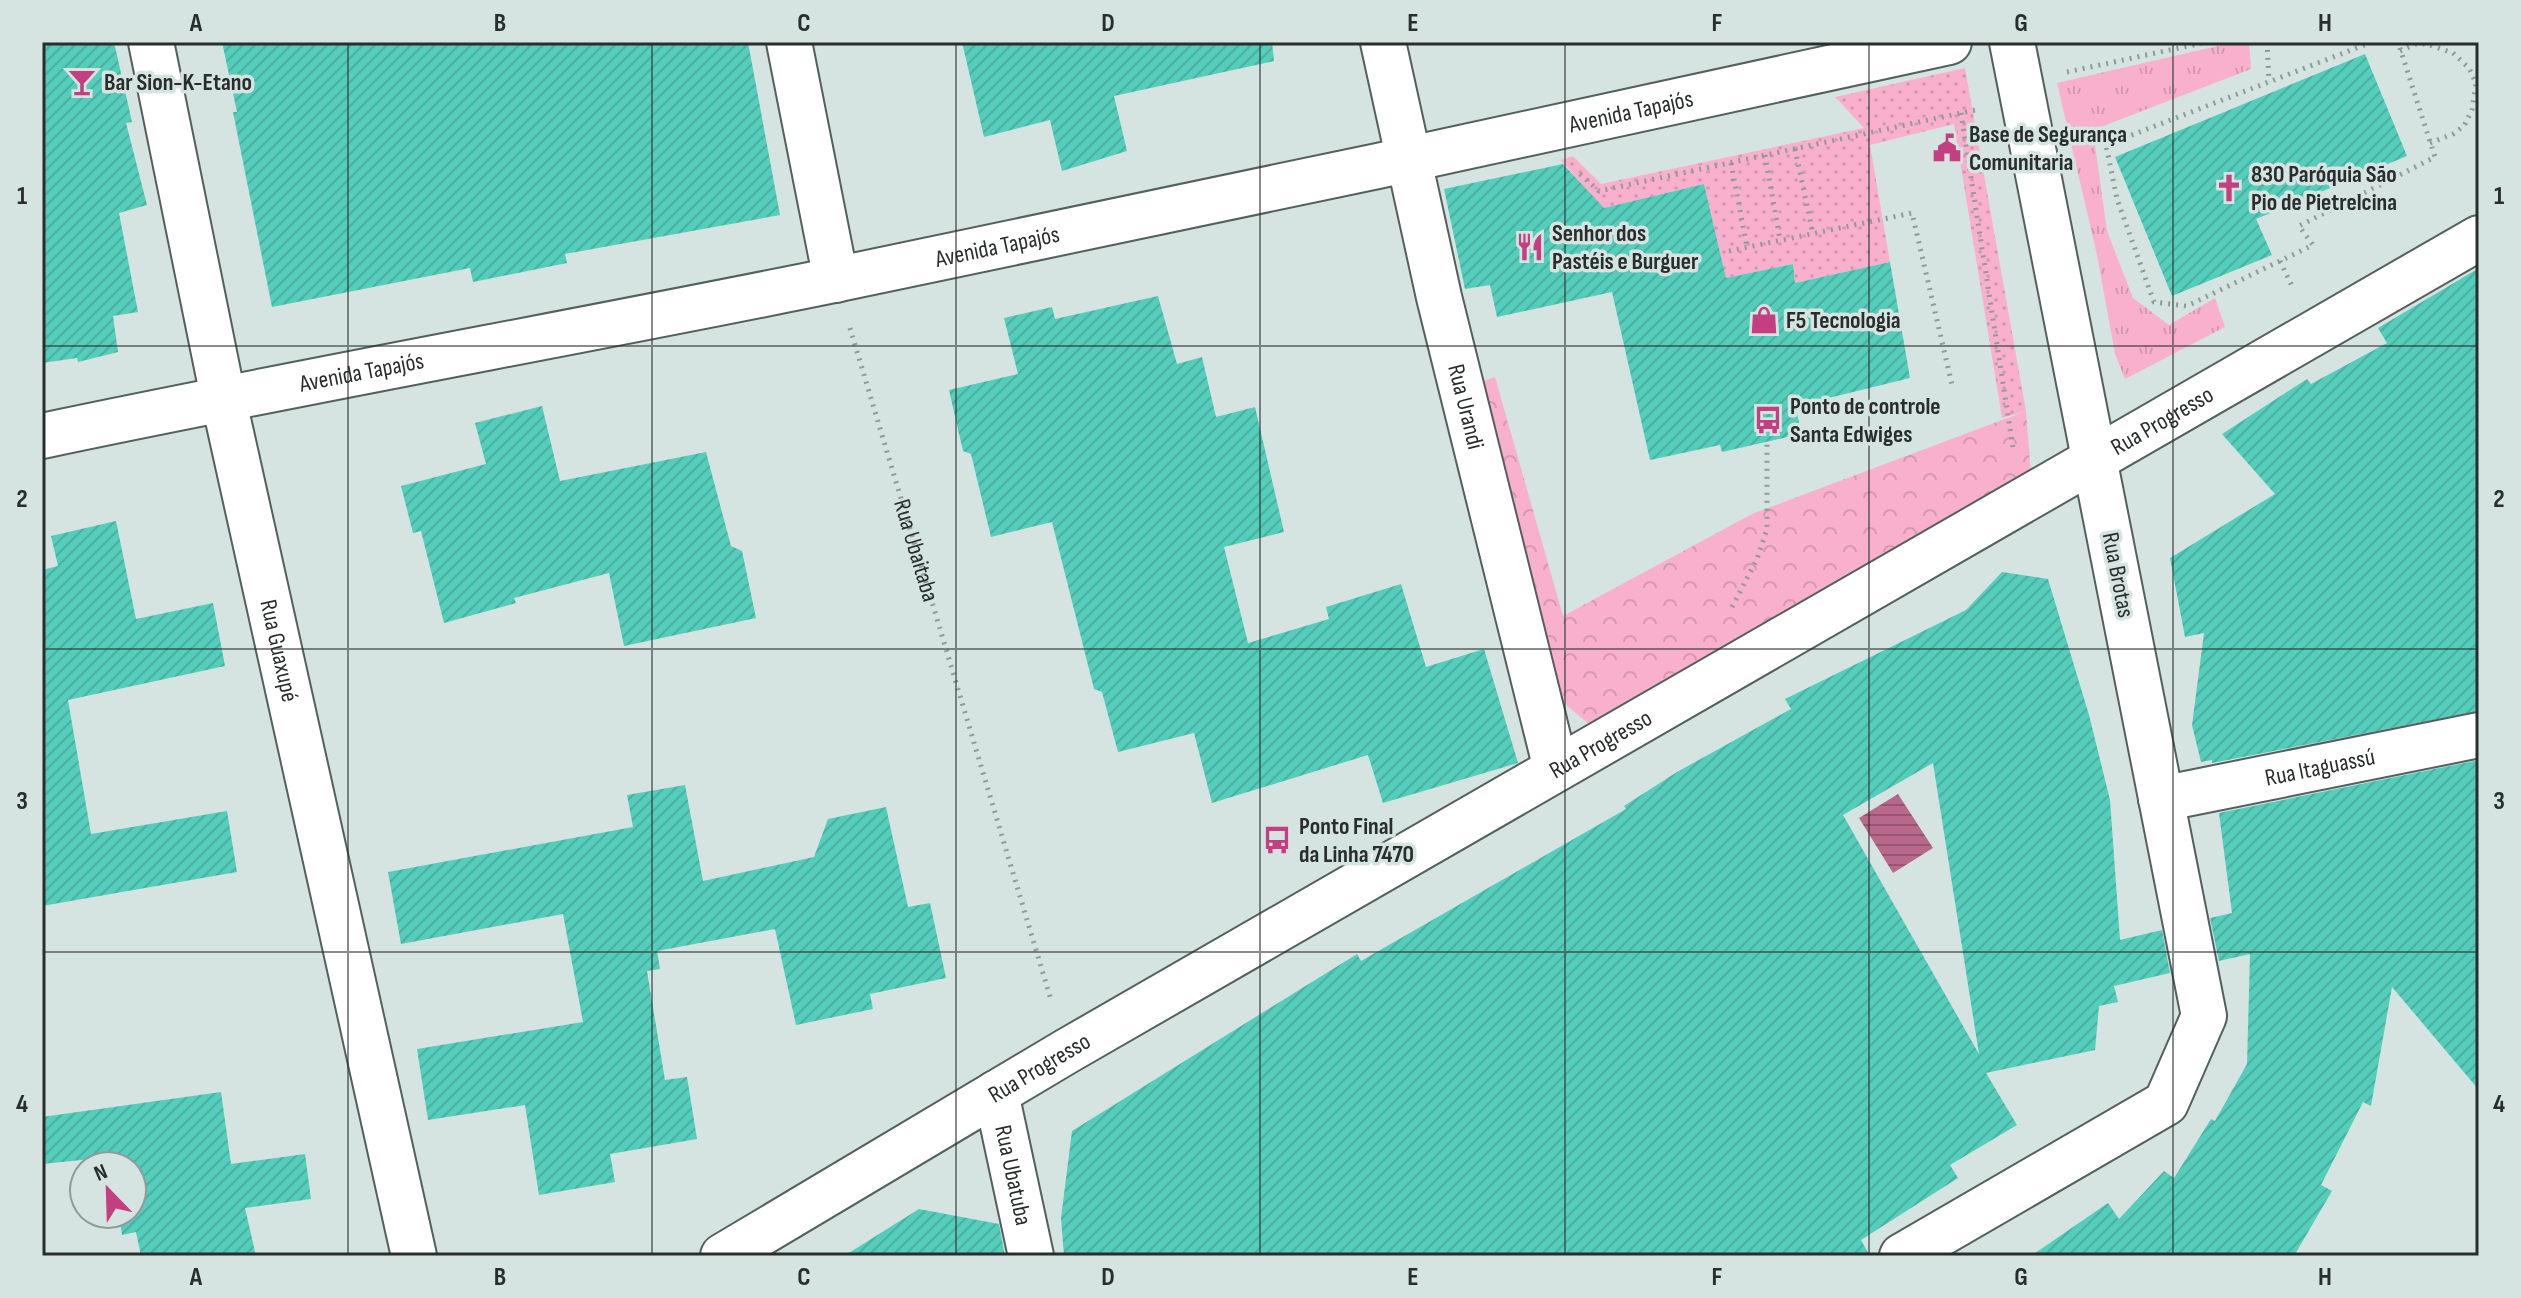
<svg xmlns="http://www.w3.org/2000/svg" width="2521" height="1298" font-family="'Sofia Sans Condensed',sans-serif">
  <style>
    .grass { fill: url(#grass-tufts) }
    .forest { fill: url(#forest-crowns) }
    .park { fill: url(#park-dots) }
    .water { fill: url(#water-rules) }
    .building { fill: url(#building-hatch); fill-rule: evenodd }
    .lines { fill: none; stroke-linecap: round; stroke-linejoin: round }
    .street-casing { stroke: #53605d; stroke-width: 48 }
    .secondary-casing { stroke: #53605d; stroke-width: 48 }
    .path { stroke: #909b99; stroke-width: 5; stroke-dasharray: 2 6; stroke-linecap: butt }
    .street { stroke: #fff; stroke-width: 44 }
    .secondary { stroke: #fff; stroke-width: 44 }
    .grid { fill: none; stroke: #292e2d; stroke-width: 2; stroke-opacity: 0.55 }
    .labels { text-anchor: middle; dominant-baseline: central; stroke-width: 7; stroke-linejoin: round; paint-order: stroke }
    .poi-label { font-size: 24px; font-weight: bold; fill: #292e2d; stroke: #d5e4e1; text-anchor: start }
    .street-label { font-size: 24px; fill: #292e2d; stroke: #d5e4e1 }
    .neatline { fill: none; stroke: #292e2d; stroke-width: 3 }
    .grid-label { font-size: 26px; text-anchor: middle; font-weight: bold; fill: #292e2d }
  </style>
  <defs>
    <pattern id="grass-tufts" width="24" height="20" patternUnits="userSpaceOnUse" patternTransform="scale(2)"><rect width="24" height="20" fill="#f8b0cd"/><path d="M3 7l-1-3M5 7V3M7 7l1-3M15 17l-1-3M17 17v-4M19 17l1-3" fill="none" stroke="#d598b0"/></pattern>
    <pattern id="forest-crowns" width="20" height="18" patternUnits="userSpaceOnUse" patternTransform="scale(2)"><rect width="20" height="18" fill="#f8b0cd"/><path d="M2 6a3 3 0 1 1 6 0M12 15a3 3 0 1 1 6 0" fill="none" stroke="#d598b0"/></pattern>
    <pattern id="park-dots" width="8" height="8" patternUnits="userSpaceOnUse" patternTransform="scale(2)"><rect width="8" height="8" fill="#f8b0cd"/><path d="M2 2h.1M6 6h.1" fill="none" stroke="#d598b0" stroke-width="1.8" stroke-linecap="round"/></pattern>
    <pattern id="water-rules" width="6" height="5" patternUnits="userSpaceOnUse" patternTransform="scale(2)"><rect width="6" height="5" fill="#b8688b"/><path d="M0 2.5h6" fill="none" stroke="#965672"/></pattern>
    <pattern id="building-hatch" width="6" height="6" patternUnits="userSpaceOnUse" patternTransform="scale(2)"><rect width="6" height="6" fill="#55cdbb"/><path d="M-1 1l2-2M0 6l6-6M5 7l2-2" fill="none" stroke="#4ab0a1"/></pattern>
  </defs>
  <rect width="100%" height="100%" fill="#d5e4e1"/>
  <path class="grass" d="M2235,42H2249L2251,69L2093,130L2107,231L2133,298L2169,325L2215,298L2225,327L2125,379L2115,354L2097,255L2057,83Z"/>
  <path class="forest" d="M1495,377L1563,616L1752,514L2026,411L2031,474L1590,725L1558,698L1484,381Z"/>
  <path class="park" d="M1965,68L2026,411L2002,418L1954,124L1870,145L1890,262L1795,283L1793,264L1726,278L1704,184L1596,210L1592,196L1561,160L1573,156L1601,184L1864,128L1835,97Z"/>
  <path class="water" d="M1898,794L1933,848L1893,873L1859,818Z"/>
  <g class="building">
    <path d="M42,42H114L132,122L126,123L147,205L119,213L138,312L113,316L118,352L78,362L77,358L42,363Z"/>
    <path d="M222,42H748L780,215L565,254L567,263L473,282L470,268L272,307L233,112H237Z"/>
    <path d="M962,42H1272L1274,61L1114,96L1127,151L1062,171L1050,120L984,137Z"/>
    <path d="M2365,54L2407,156L2256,219L2272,255L2172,296L2115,157Z"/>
    <path d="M1563,164L1604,208L1704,184L1726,278L1793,264L1795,283L1890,262L1910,378L1796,406L1801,434L1722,452L1720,445L1650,460L1612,292L1497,317L1490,285L1465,289L1444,189Z"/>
    <path d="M2479,268V711L2212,763V760L2201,762L2192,725L2204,633L2185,637L2170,558L2275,494L2222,434L2307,379L2311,384L2387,343L2378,328Z"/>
    <path d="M1158,296L1177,364L1202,357L1216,417L1255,407L1284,532L1224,547L1248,643L1329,619L1326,607L1401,584L1426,667L1484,649L1518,763L1383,803L1368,755L1212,803L1194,733L1118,752L1102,692L1094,689L1052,522L991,537L971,454L963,451L949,390L1018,374L1004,318L1052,307L1055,319Z"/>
    <path d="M542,406L560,481L706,452L731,546L742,551L756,618L624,646L609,573L514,598L516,603L444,623L421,531L413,533L401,486L486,464L475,423Z"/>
    <path d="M116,521L136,619L213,603L225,666L68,700L91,834L227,811L237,872L42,906V570L58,566L51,536Z"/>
    <path d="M2002,572L2048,579L2089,715L2110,800L2120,940L2162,930L2170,973L2114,986L2118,1002L2099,1006L2095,1050L1986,1073L2017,1125L1950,1165L1958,1178L1861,1240L1870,1256H1064L1061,1218L1072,1131L1357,954L1361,961L1626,809L1624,806L1677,772L1791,709L1785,699L1966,610ZM1933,763L1979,1054L1843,815Z"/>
    <path d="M2479,760V1090L2392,987L2371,1106L2363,1102L2321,1185L2332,1191L2294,1256H2031L2108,1203L2119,1219L2164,1171L2174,1178L2211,1119L2215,1121L2247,1064L2250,954L2219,961L2210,918L2232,913L2219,813Z"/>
    <path d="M685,785L703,881L814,857L828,819L886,807L908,907L930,903L946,978L870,994L873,1009L796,1025L775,929L657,951L660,969L647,971L665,1080L687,1077L697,1139L610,1154L615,1182L539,1195L525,1105L428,1120L417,1049L583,1022L563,914L401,944L388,872L633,827L627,795Z"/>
    <path d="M221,1092L231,1164L305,1154L311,1199L245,1208L256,1256H141L136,1232L122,1235L119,1214H132V1166H112L111,1157L42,1164V1117Z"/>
    <path d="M919,1209L999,1224L1005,1256H844Z"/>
  </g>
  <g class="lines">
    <defs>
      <g id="street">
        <path id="s2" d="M151,42L223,397L414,1256"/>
        <path d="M789,42L836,280"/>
        <path id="s3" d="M1383,42L1439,297L1556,769"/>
        <path id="s4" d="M2161,799L2479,735"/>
        <path id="s5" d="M996,1093L1031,1256"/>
        <path id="s6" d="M723,1256L1067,1051L2479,238"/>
        <path d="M1902,1256L2166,1103L2204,1016L2012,42"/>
      </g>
      <g id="secondary">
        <path id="s7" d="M42,436C307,380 574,333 839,279C1210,203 1579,123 1949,42"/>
      </g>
    </defs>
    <use href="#street" class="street-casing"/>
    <use href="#secondary" class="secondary-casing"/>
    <g class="path">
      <path d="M2267,42L2269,82"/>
      <path d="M2372,42L2106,145L2117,199L2154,302L2187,306L2313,245L2299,226L2435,157L2398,42"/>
      <path d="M2400,51L2416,44H2427L2453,53L2469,68L2476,83L2472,110L2464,126L2453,134L2430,143"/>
      <path d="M2067,72L2207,42"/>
      <path d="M1961,113L2013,448"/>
      <path d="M1795,149L1813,234"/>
      <path d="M1765,155L1780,240"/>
      <path d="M1731,163L1747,247"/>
      <path d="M1580,174L1599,191L1975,110"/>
      <path d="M1729,251L1912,213L1953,389"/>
      <path d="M2280,261L2292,286"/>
      <path id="s1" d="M850,328L1051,1000"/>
      <path d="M1732,607L1757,559L1767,529V444"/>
    </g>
    <use href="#street" class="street"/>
    <use href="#secondary" class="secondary"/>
  </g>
  <path class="grid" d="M348,42V1256M652,42V1256M956,42V1256M1260,42V1256M1565,42V1256M1869,42V1256M2173,42V1256M42,346H2479M42,649H2479M42,952H2479"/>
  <defs>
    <symbol id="bar-bare" viewBox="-9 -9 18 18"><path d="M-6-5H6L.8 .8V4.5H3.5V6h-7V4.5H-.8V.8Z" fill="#c33f82" stroke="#d5e4e1" stroke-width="2.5" paint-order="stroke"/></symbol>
    <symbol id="civic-bare" viewBox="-9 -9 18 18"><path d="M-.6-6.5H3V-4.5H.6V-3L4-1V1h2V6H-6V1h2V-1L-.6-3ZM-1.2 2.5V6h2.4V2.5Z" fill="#c33f82" stroke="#d5e4e1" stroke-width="2.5" paint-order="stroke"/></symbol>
    <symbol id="church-bare" viewBox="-9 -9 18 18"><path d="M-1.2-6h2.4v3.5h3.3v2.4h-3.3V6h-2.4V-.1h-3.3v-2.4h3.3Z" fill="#c33f82" stroke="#d5e4e1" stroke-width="2.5" paint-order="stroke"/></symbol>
    <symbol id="restaurant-bare" viewBox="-9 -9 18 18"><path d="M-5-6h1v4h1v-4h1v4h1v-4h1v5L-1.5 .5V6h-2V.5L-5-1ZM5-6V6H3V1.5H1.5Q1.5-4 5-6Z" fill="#c33f82" stroke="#d5e4e1" stroke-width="2.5" paint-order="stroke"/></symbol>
    <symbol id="shop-bare" viewBox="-9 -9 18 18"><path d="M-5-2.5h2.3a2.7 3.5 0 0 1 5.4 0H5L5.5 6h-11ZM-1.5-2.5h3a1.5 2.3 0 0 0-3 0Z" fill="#c33f82" stroke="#d5e4e1" stroke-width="2.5" paint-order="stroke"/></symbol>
    <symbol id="bus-bare" viewBox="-9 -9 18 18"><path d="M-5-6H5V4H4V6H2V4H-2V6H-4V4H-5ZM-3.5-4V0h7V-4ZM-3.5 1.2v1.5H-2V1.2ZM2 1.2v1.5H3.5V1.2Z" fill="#c33f82" stroke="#d5e4e1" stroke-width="2.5" paint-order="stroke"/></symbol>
  </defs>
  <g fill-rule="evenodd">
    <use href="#bar-bare" x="62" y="62" width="40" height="40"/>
    <use href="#civic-bare" x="1927" y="128" width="40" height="40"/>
    <use href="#church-bare" x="2209" y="168" width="40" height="40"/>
    <use href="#restaurant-bare" x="1510" y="227" width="40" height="40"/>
    <use href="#shop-bare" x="1744" y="300" width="40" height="40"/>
    <use href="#bus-bare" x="1748" y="400" width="40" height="40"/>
    <use href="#bus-bare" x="1257" y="820" width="40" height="40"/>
  </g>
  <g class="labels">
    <g class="poi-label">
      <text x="104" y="82">Bar Sion-K-Etano</text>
      <text x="1969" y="134">Base de Segurança<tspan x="1969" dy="28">Comunitaria</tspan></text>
      <text x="2251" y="174">830 Paróquia São<tspan x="2251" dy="28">Pio de Pietrelcina</tspan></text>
      <text x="1552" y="233">Senhor dos<tspan x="1552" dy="28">Pastéis e Burguer</tspan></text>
      <text x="1786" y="320">F5 Tecnologia</text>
      <text x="1790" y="406">Ponto de controle<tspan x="1790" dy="28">Santa Edwiges</tspan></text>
      <text x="1299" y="826">Ponto Final<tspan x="1299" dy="28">da Linha 7470</tspan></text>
    </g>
    <g class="street-label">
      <text stroke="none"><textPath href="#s7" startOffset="1622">Avenida Tapajós</textPath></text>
      <text stroke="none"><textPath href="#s7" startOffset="974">Avenida Tapajós</textPath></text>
      <text stroke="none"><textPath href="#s7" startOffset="326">Avenida Tapajós</textPath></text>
      <text stroke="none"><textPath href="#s3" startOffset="374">Rua Urandi</textPath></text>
      <text stroke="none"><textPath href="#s6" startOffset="1664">Rua Progresso</textPath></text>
      <text stroke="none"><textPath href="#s1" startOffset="232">Rua Ubaitaba</textPath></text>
      <text transform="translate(2118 575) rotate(79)">Rua Brotas</text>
      <text stroke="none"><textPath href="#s2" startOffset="622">Rua Guaxupé</textPath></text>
      <text stroke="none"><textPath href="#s6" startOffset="1016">Rua Progresso</textPath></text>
      <text stroke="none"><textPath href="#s4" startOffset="162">Rua Itaguassú</textPath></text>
      <text stroke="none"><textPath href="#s6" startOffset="368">Rua Progresso</textPath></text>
      <text stroke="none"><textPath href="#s5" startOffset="84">Rua Ubatuba</textPath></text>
    </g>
  </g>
  <rect width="2521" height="1298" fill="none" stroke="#d5e4e1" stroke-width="88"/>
  <g transform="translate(108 1190) rotate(337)"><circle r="38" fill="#d5e4e1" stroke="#909b99" stroke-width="2"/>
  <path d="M0-6L14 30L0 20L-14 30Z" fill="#c33f82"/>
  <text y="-12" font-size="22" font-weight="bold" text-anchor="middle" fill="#292e2d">N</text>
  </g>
  <rect x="44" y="44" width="2433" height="1210" class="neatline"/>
  <g class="grid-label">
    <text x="196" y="31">A</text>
    <text x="500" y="31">B</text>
    <text x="804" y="31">C</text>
    <text x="1108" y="31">D</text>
    <text x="1413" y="31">E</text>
    <text x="1717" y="31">F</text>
    <text x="2021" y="31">G</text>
    <text x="2325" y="31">H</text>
    <text x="22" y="204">1</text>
    <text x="2499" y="204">1</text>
    <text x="22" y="507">2</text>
    <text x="2499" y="507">2</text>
    <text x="22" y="809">3</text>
    <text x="2499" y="809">3</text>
    <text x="22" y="1112">4</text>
    <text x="2499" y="1112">4</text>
    <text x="196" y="1285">A</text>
    <text x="500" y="1285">B</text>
    <text x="804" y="1285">C</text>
    <text x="1108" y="1285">D</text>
    <text x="1413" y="1285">E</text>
    <text x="1717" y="1285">F</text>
    <text x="2021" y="1285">G</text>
    <text x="2325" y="1285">H</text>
  </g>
</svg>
